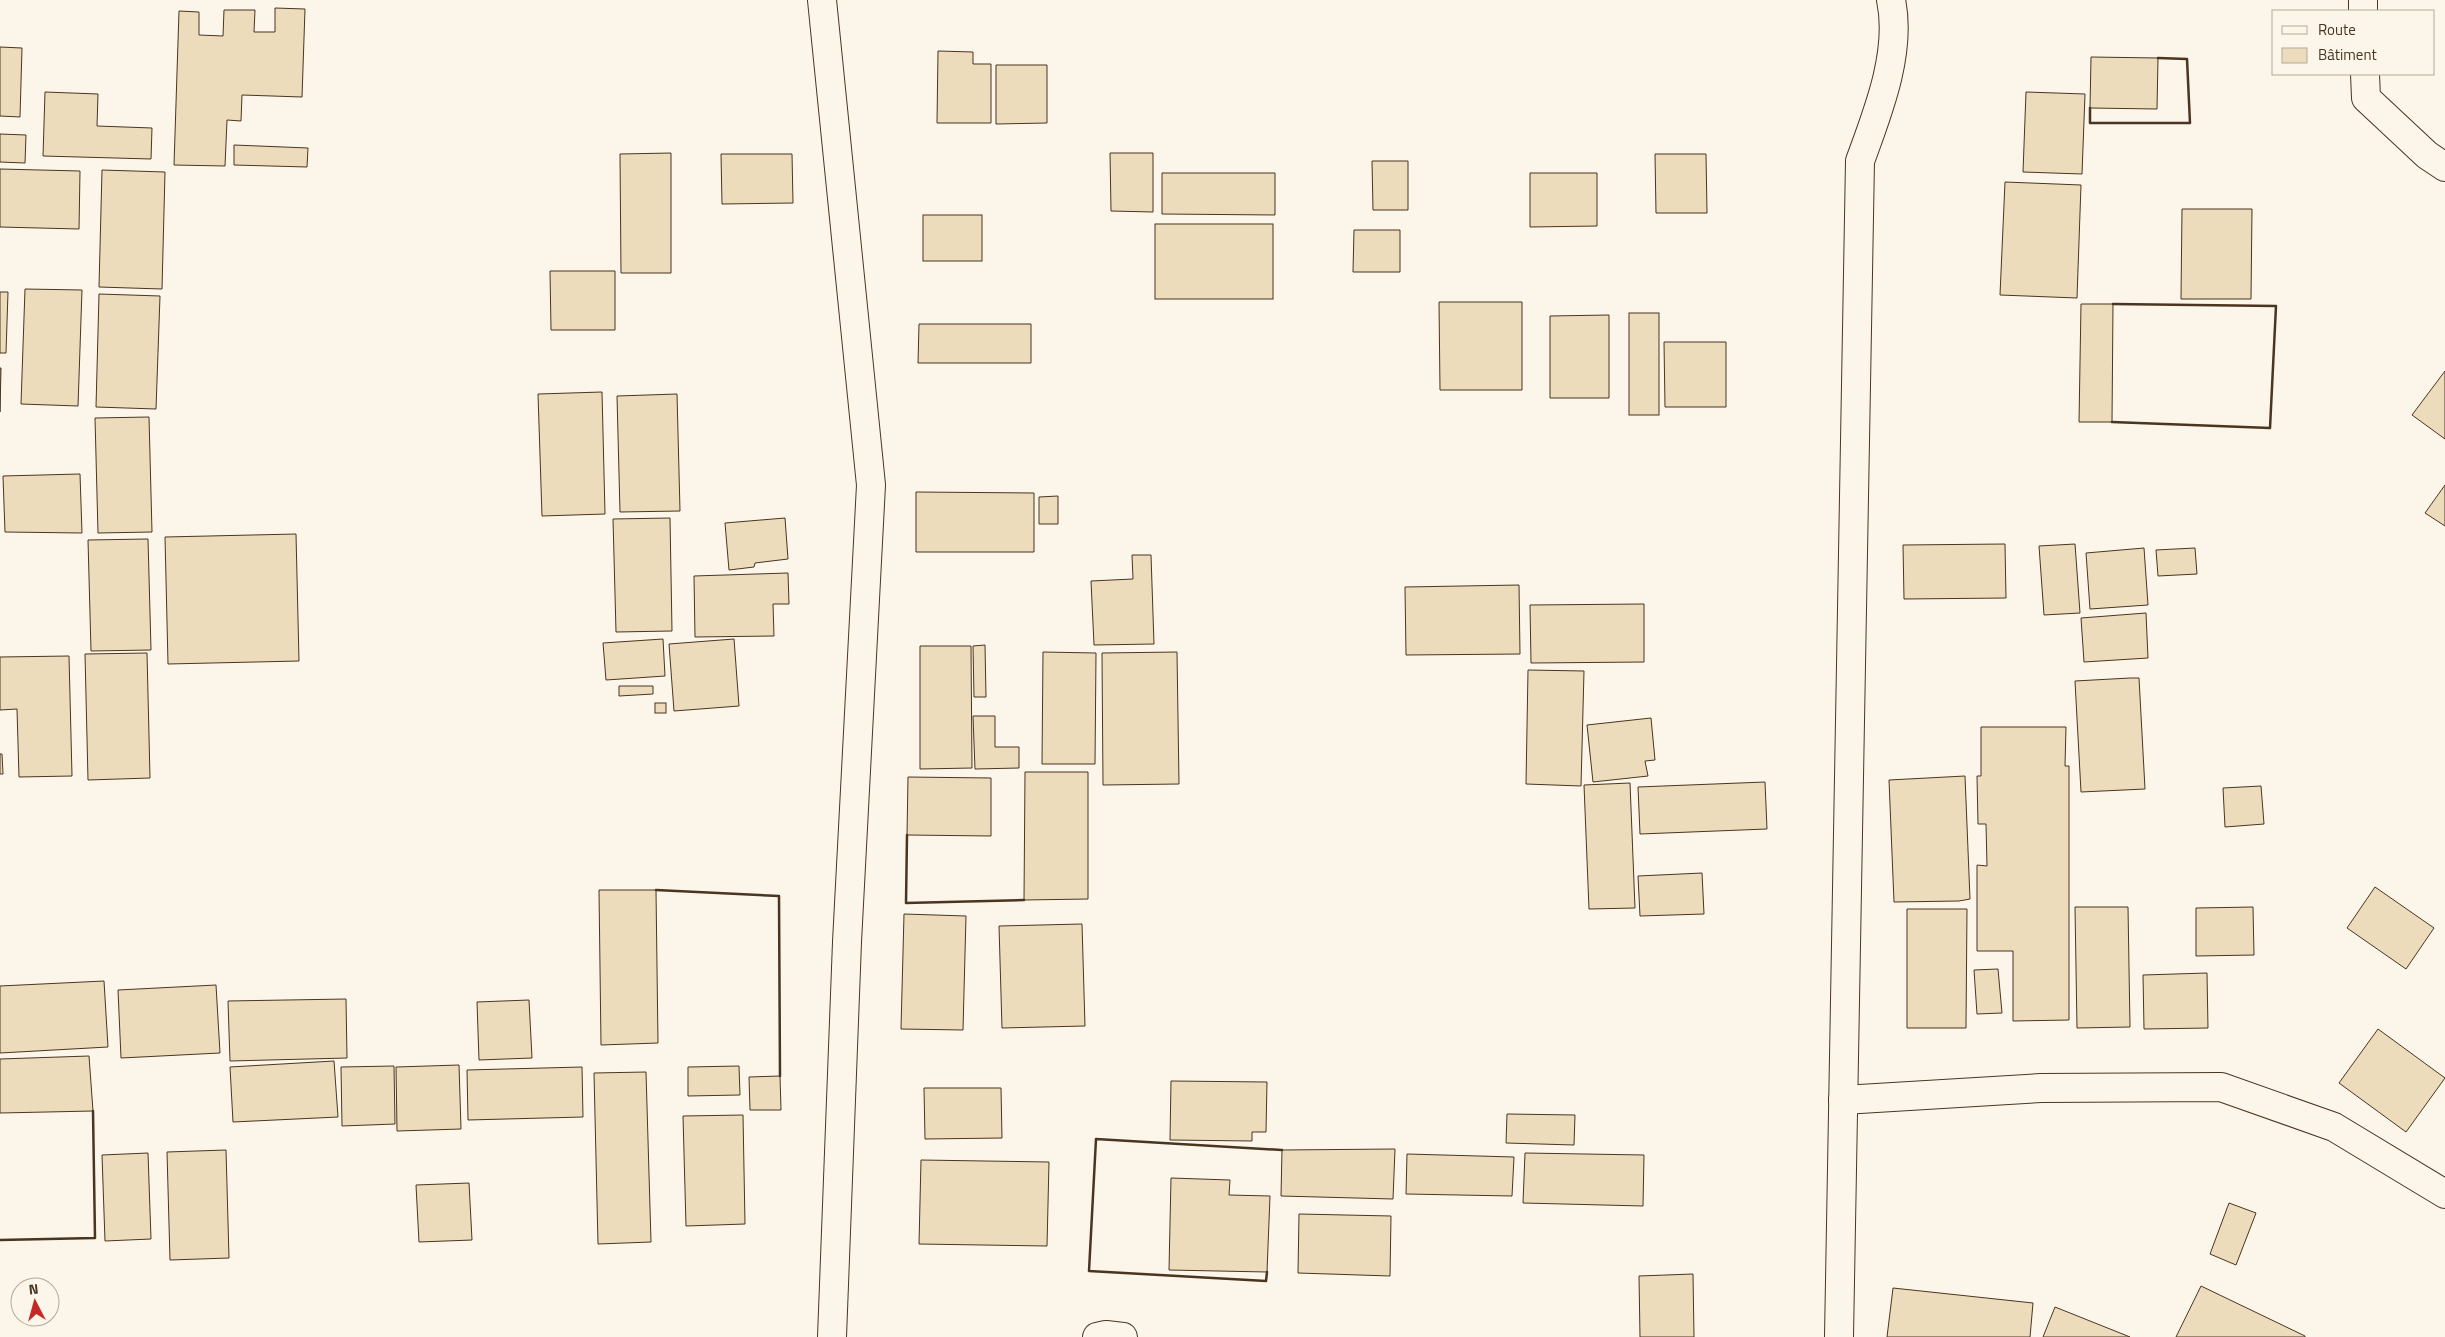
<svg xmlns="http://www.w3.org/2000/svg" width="2445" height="1337" font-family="'Titillium Web',sans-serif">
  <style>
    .building { fill: #ecdcbc; stroke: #4a3520 }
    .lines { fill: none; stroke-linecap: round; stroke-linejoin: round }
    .street-casing { stroke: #4a3520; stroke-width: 30 }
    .street { stroke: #fbf6e9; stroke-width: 28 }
    .wall { stroke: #4a3520; stroke-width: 2.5 }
  </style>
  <rect width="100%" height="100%" fill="#fbf6e9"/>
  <g class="building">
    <path d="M275,8L305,9L302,97L242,95L241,121L227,120L225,166L174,165L179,11L199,12V35L223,36L224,10H255L254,32H275Z"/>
    <path d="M0,47L22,48L20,117L0,116Z"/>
    <path d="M938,51L973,52V64H991V123H937Z"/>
    <path d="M2091,57L2158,58L2157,109L2090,108Z"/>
    <path d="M996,65H1047V123L996,124Z"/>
    <path d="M45,92L98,94L97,126L152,128L151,159L43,156Z"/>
    <path d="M2026,92L2085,94L2082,174L2023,172Z"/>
    <path d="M0,134L26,135L25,163L0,162Z"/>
    <path d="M234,145L308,148L307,167L234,165Z"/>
    <path d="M671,153V273H621L620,154Z"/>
    <path d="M1110,153H1153V212L1111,211Z"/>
    <path d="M721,154H792L793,203L722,204Z"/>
    <path d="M1655,154H1706L1707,213H1656Z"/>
    <path d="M1372,161H1408V210H1373Z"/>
    <path d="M0,169L80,171L79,229L0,227Z"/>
    <path d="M102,170L165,172L162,289L99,287Z"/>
    <path d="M1162,173H1275V215L1162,214Z"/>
    <path d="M1530,173H1597V226L1530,227Z"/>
    <path d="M2005,182L2081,185L2077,298L2000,295Z"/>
    <path d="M2182,209H2252L2251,299H2181Z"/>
    <rect x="923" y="215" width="59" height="46"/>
    <rect x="1155" y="224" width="118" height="75"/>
    <path d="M1354,230H1400V272H1353Z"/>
    <path d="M550,271H615V330H551Z"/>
    <path d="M25,289L82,290L78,406L21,404Z"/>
    <path d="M0,292H8L6,353H0Z"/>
    <path d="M99,294L160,296L156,409L96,407Z"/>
    <path d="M1439,302H1522V390H1440Z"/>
    <path d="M2081,304H2113L2112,422H2079Z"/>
    <rect x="1629" y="313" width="30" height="102"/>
    <path d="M1609,315V398H1550V316Z"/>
    <path d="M919,324H1031V363H918Z"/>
    <path d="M1664,342H1726V407H1665Z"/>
    <path d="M0,368H1L0,412Z"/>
    <path d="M2445,371V439L2412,415Z"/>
    <path d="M602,392L605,514L542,516L538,394Z"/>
    <path d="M677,394L680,511L620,512L617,396Z"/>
    <path d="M149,417L152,532L98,533L95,418Z"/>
    <path d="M80,474L82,533L5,532L3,476Z"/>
    <path d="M2445,485V526L2425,513Z"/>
    <path d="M916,492L1034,493V552H916Z"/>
    <path d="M1058,496V524H1039V497Z"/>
    <path d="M670,518L672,631L616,632L613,519Z"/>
    <path d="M785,518L788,559L755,563L754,567L729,570L725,523Z"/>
    <path d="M296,534L299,661L168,664L165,537Z"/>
    <path d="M148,539L151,650L91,651L88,540Z"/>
    <path d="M2005,544L2006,598L1904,599L1903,545Z"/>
    <path d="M2075,544L2080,613L2044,615L2039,546Z"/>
    <path d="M2144,548L2148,605L2090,609L2086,553Z"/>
    <path d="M2195,548L2197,574L2158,576L2156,550Z"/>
    <path d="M1132,555H1151L1154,644L1094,645L1091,581L1133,579Z"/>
    <path d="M788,573L789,604H773L774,636L695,637L694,576Z"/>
    <path d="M1519,585L1520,654L1406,655L1405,587Z"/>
    <path d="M1644,604V662L1531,663L1530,605Z"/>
    <path d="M2146,613L2148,658L2084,662L2081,618Z"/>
    <path d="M663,639L665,676L606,680L603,643Z"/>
    <path d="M734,639L739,706L674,711L669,644Z"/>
    <path d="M985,645L986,697H974L973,646Z"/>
    <path d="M920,646H971L972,768L920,769Z"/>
    <path d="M1043,652L1096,653L1095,764H1042Z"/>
    <path d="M1177,652L1179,784L1103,785L1102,653Z"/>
    <path d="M147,653L150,778L88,780L85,654Z"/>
    <path d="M69,656L72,776L19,777L17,709L0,710V657Z"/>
    <path d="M1528,670L1584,671L1581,786L1526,784Z"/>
    <path d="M2130,678H2139L2145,789L2081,792L2075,681Z"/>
    <path d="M619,686H653V694L619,696Z"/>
    <rect x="655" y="703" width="11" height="10"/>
    <path d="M973,716H995V747H1019V768L975,769Z"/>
    <path d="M1651,718L1655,760L1645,761L1648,776L1593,782L1587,725Z"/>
    <path d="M1981,727H2066L2065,766H2069V1020L2013,1021V951H1977V865L1987,866L1986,824H1978L1977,776H1981Z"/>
    <path d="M0,754H2L3,774H0Z"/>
    <path d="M1025,772H1088V899L1024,900Z"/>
    <path d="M1965,776L1970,899L1959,901L1894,902L1889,780Z"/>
    <path d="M908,777L991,778V836L907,835Z"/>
    <path d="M1765,782L1767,829L1640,834L1638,787Z"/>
    <path d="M1630,783L1635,908L1589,909L1584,785Z"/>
    <path d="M2261,786L2264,824L2225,827L2223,788Z"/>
    <path d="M1702,873L1704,914L1640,916L1638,876Z"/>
    <path d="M2375,887L2434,928L2406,969L2347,928Z"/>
    <path d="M599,890H656L658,1043L601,1045Z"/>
    <path d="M2075,907H2128L2130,1027L2077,1028Z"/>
    <path d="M2253,907L2254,955L2196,956V908Z"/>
    <path d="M1907,909H1967L1966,1028H1907Z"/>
    <path d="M904,914L966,916L963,1030L901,1029Z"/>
    <path d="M1082,924L1085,1026L1002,1028L999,926Z"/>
    <path d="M1998,969L2002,1013L1977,1014L1974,970Z"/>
    <path d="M2207,973L2208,1028L2144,1029L2143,975Z"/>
    <path d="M104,981L108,1047L0,1053V986Z"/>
    <path d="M216,985L220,1053L121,1058L118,990Z"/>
    <path d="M346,999L347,1058L230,1061L228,1001Z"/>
    <path d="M529,1000L532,1058L479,1060L477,1002Z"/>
    <path d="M2378,1029L2445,1078L2406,1132L2339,1083Z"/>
    <path d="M89,1056L93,1111L0,1113V1059Z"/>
    <path d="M334,1061L338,1117L233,1122L230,1067Z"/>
    <path d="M459,1065L461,1129L397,1131L396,1067Z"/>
    <path d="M394,1066L395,1124L342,1126L341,1067Z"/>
    <path d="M739,1066L740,1095L688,1096V1067Z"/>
    <path d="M582,1067L583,1117L468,1120L467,1070Z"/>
    <path d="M646,1072L651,1242L598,1244L594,1073Z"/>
    <path d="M780,1076L781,1110H750L749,1077Z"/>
    <path d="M1171,1081L1267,1082L1266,1132H1252V1141L1170,1140Z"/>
    <path d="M924,1088H1001L1002,1138L925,1139Z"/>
    <path d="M1507,1114L1575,1115L1574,1145L1506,1143Z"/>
    <path d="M743,1115L745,1224L686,1226L683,1116Z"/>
    <path d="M1395,1149L1393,1199L1281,1196L1282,1150Z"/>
    <path d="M226,1150L229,1258L170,1260L167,1152Z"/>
    <path d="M148,1153L151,1239L105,1241L102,1155Z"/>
    <path d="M1525,1153L1644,1155L1643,1206L1523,1203Z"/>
    <path d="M1407,1154L1514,1157L1512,1196L1406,1194Z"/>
    <path d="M921,1160L1049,1162L1047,1246L919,1244Z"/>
    <path d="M1171,1178L1230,1180L1229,1195L1270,1196L1267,1272L1169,1270Z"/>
    <path d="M469,1183L472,1240L419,1242L416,1185Z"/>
    <path d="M2229,1203L2256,1213L2236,1265L2210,1254Z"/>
    <path d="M1299,1214L1391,1216L1390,1276L1298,1273Z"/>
    <path d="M1693,1274L1694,1337H1640L1639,1276Z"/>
    <path d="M2201,1286L2305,1336V1337H2176Z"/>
    <path d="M1893,1288L2033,1303L2030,1337H1887Z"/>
    <path d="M2055,1307L2130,1337H2043Z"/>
  </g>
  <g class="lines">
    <defs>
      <g id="street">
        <path d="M822,0L871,485L847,942L832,1337"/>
        <path d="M2363,0V11"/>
        <path d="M2365,74L2366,98L2427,155L2445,167"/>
        <path d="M1843,1100L2041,1088L2221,1087L2334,1127L2445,1194"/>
        <path d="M1097,1337L1106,1335L1123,1337"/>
        <path d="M1839,1337L1860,161C1878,112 1902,52 1891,0"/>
      </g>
    </defs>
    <use href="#street" class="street-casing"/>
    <use href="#street" class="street"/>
    <g class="wall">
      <path d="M2090,108V123H2190L2187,59L2158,58"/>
      <path d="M2112,422L2270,428L2276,306L2113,304"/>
      <path d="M907,835L906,903L1024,900"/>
      <path d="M656,890L779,896L780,1076"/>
      <path d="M0,1240L95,1238L93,1111"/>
      <path d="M1267,1272L1266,1281L1089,1271L1096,1139L1282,1150"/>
    </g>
  </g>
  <rect x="2272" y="10" width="162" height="65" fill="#fbf6e9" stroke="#b4a999"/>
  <rect x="2282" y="26" width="25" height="8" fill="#fbf6e9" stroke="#b4a999"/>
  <text x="2318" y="35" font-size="15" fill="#4a3520">Route</text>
  <rect x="2282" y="48" width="25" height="15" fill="#ecdcbc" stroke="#b4a999"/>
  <text x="2318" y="60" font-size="15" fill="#4a3520">Bâtiment</text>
  <g transform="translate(35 1302) rotate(354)"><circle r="24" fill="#fbf6e9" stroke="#b4a999"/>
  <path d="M0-4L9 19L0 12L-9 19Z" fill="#c62828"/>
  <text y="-8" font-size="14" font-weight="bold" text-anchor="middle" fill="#4a3520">N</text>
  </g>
</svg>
